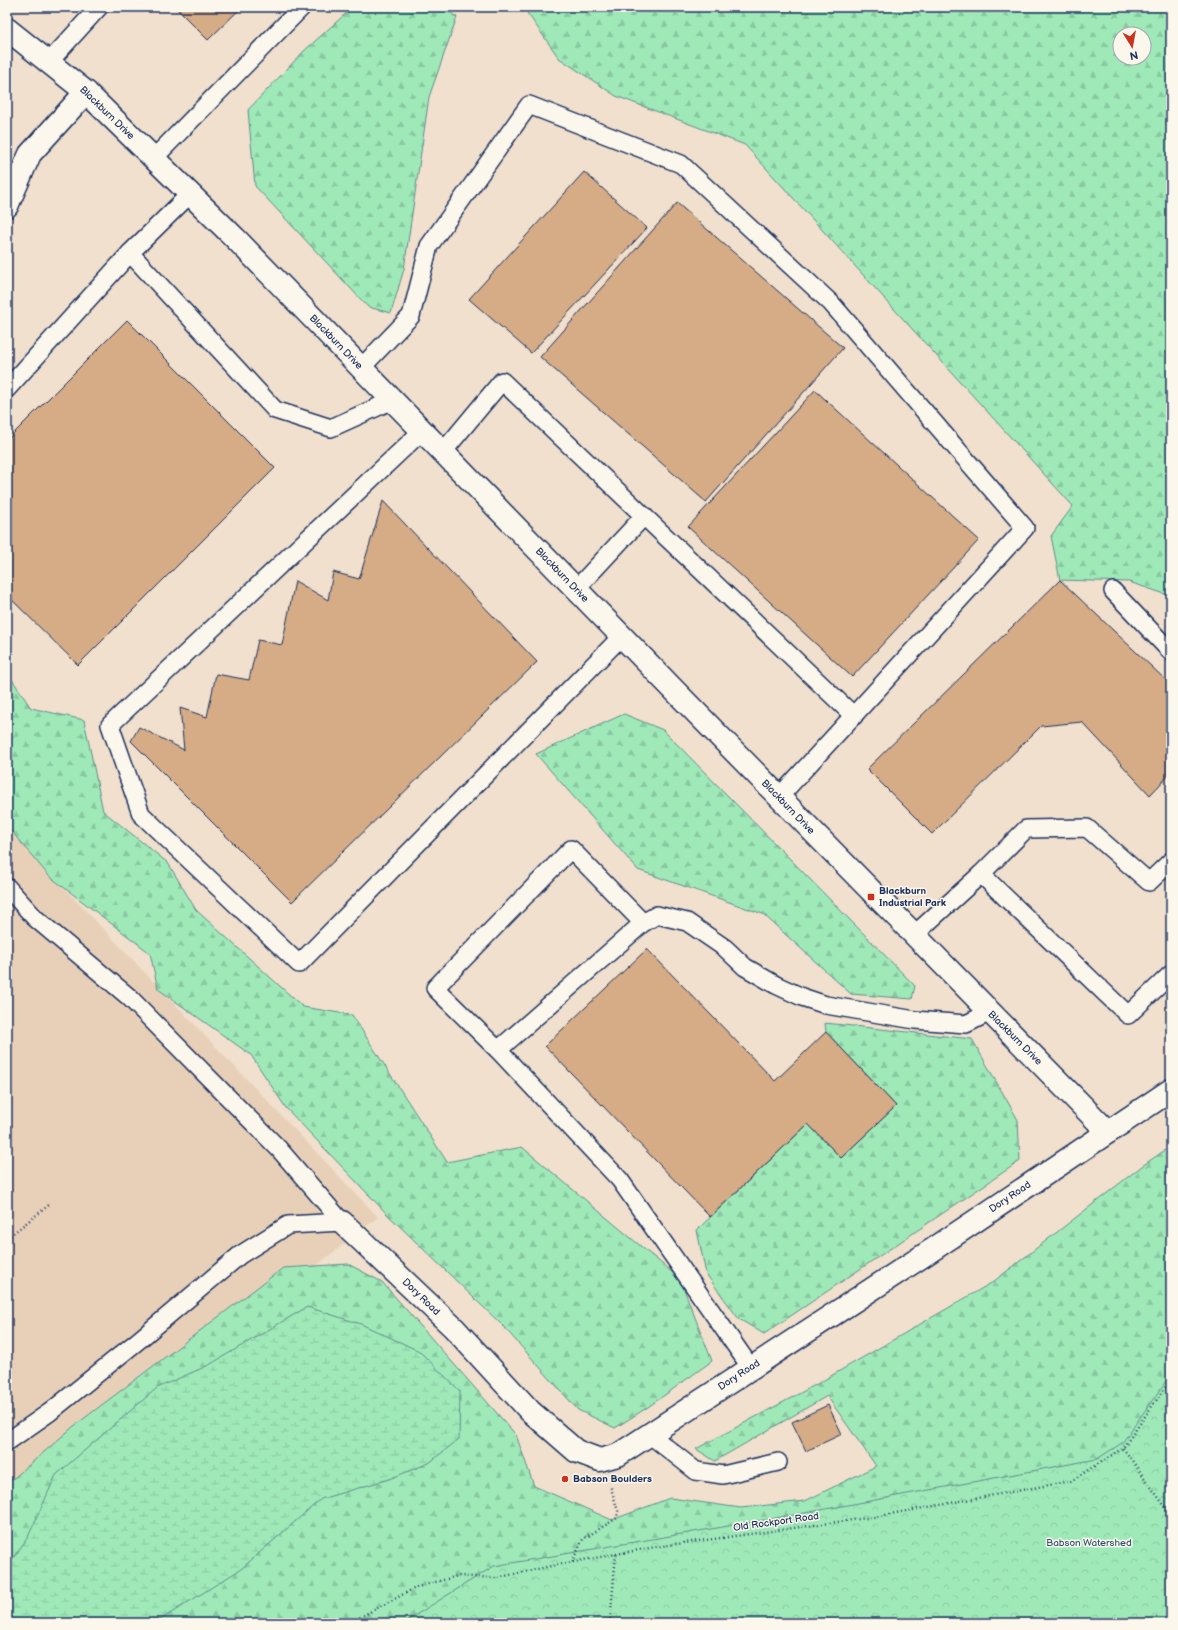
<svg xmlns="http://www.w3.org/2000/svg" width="1178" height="1630" font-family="'Balsamiq Sans',sans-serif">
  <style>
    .built { fill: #e8d0b8 }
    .forest { fill: url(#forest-firs); stroke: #5d8c8b; fill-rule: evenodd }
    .wetland { fill: url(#wetland-marsh); stroke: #5d8c8b }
    .park { fill: url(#park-crowns); stroke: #5d8c8b }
    .building { fill: #d5ac86; stroke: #1b2f5e }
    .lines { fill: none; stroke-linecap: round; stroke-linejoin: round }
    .lane-casing { stroke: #1b2f5e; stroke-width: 20 }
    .street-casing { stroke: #1b2f5e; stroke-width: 25 }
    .path { stroke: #1b2f5e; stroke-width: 2.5; stroke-dasharray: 1 3; stroke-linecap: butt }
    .lane { stroke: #fbf7ec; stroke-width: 17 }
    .street { stroke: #fbf7ec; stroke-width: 22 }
    .poi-dot { fill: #c8321e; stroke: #fbf7ec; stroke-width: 1.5 }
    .labels { text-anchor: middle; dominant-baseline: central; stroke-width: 3; stroke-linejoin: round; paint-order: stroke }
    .street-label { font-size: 10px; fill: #1b2f5e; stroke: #fbf7ec }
    .poi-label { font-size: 10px; font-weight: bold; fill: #1b2f5e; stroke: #fbf7ec; text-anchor: start }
    .park-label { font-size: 10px; fill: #355470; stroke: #fbf7ec }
  </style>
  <defs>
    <pattern id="forest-firs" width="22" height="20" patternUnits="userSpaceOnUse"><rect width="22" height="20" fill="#9fe9b8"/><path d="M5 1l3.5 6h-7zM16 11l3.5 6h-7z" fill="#88c8a1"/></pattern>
    <pattern id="wetland-marsh" width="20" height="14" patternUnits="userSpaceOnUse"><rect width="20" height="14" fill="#9fe9b8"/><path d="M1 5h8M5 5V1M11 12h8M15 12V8" fill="none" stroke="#88c8a1"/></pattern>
    <pattern id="park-crowns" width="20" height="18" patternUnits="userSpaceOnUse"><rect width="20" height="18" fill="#9fe9b8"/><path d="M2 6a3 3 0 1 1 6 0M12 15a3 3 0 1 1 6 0" fill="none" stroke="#88c8a1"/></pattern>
  </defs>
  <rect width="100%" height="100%" fill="#f0e0cd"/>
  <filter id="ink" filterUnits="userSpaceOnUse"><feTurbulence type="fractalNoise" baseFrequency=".025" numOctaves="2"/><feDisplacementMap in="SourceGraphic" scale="8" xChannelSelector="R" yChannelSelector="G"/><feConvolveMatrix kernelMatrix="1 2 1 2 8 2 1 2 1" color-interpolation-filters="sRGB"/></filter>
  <g filter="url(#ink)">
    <path class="built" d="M7,828L378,1217L7,1510Z"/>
    <g class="forest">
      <path d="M353,7H441L457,17L429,97L404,269L391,313L368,307L255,186L248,110L304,51Z"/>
      <path d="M523,7H1171V596L1129,582L1060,580L1051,536L1073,506L745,145L616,96L559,58ZM1120,34H1144V58H1120Z"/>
      <path d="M7,672L31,708L84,720L103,811L168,863L196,910L303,1007L352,1015L447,1162L522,1147L680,1279L712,1361L648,1407L615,1428L578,1410L502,1325L388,1215L286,1108L251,1055L158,989L150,953L49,876L7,826Z"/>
      <path d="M624,714L663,730L915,986L912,999L851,994L763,914L638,870L536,754Z"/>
      <path d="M825,1023L972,1039L1018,1120L1020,1161L764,1334L739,1319L706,1274L697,1230L808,1124L841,1158L896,1106L826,1032Z"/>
      <path d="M1171,1146V1623H7V1484L74,1426L283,1268L348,1264L382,1282L516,1435L534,1486L612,1520L670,1498L741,1508L805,1501L876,1466L827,1396L715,1461L696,1449L817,1384L993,1282L1142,1166Z"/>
    </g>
    <path class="wetland" d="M307,1307L361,1324L419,1351L460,1391L459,1439L429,1463L389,1479L321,1499L241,1569L155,1623H7V1567L28,1537L56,1475L157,1388L209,1365Z"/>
    <path class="park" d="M1171,1374V1623H403L494,1566L799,1514L1097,1459L1122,1443Z"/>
    <g class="building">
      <path d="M175,7H242L208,40Z"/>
      <path d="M584,172L647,228L531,353L469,299Z"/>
      <path d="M677,203L843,348L706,502L540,357Z"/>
      <path d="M127,320L275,468L78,665L7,595V440Z"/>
      <path d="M815,390L979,540L852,677L688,527Z"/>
      <path d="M383,501L537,662L292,902L131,741L139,727L184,750L180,708L207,717L216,674L249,680L258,640L282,645L295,581L328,600L333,572L359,579Z"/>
      <path d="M1060,580L1171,685V773L1150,795L1082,722L1041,726L932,834L867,769Z"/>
      <path d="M647,949L775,1081L826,1032L896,1106L841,1158L808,1124L710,1217L545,1046Z"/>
      <path d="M828,1405L842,1434L806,1451L792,1422Z"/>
    </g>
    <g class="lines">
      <defs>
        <g id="lane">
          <path d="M49,62L99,7"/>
          <path d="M154,158L302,7"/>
          <path d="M190,194L130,253L275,410L331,428L393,400"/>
          <path d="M361,368L411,316L429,246L529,105L681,164L831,303L1025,528L779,797"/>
          <path d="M7,389L130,253"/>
          <path d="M422,431L110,725L141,814L299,964L622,636"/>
          <path d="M443,452L502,381L854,716"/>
          <path d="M576,589L644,516"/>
          <path d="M1113,591L1171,652"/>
          <path d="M981,874L1026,829L1087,828L1149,882L1171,861"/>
          <path d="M7,887L35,918L129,997L279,1149L342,1222"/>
          <path d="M643,923L571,849L435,988L498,1050L620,1180L751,1368"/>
          <path d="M914,935L981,874L1128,1015L1171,974"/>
          <path d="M498,1050L643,923L657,915L687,922L725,948L745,967L776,985L802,997L826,1005L915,1020L966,1024L990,1012"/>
          <path d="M649,1434L696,1471L723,1475L778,1462"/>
          <path d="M7,1442L50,1412L139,1340L240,1255L288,1225L342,1222"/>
        </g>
        <g id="street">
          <path d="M7,29L86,92L235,238L675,691L1108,1132"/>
          <path d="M7,206L30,154L86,92"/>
          <path d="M342,1222L454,1328L530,1411L576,1451L600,1460L618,1455L935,1248L1171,1090"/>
        </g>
      </defs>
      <use href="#lane" class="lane-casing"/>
      <use href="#street" class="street-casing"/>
      <g class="path">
        <path d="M7,1238L49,1205"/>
        <path d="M1123,1448L1171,1515"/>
        <path d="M572,1562L583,1539L617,1518L618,1511L610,1485"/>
        <path d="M349,1623L417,1587L458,1576L496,1578L556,1565L655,1547L874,1517L1071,1481L1123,1448L1171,1379"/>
        <path d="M610,1623L616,1554"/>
      </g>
      <use href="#lane" class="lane"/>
      <use href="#street" class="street"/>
    </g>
  </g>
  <g class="poi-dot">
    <rect x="867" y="893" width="8" height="8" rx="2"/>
    <circle cx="565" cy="1479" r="4"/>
  </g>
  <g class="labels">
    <g class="street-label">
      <text transform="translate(107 113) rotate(44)">Blackburn Drive</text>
      <text transform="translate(336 342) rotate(46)">Blackburn Drive</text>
      <text transform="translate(562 575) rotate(46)">Blackburn Drive</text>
      <text transform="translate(788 807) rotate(46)">Blackburn Drive</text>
      <text transform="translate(1015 1038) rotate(45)">Blackburn Drive</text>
      <text transform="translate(1010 1197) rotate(-34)">Dory Road</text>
      <text transform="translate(421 1297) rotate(44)">Dory Road</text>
      <text transform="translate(739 1375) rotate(-33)">Dory Road</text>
      <text transform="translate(776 1522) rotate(-8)">Old Rockport Road</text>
    </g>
    <g class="poi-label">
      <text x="879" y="891">Blackburn<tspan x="879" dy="12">Industrial Park</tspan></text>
      <text x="573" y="1479">Babson Boulders</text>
    </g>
    <g class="park-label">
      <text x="1089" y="1543">Babson Watershed</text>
    </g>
  </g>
  <rect width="1178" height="1630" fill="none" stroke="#fbf7ec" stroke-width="24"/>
  <rect x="12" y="12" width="1154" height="1606" fill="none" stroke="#1b2f5e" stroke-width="1.5" filter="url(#ink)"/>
  <g transform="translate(1132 46) rotate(169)"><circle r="19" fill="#fbf7ec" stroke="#a1a7b3"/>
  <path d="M0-3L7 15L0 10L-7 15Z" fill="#c8321e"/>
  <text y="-6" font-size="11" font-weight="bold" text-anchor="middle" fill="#1b2f5e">N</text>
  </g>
</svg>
